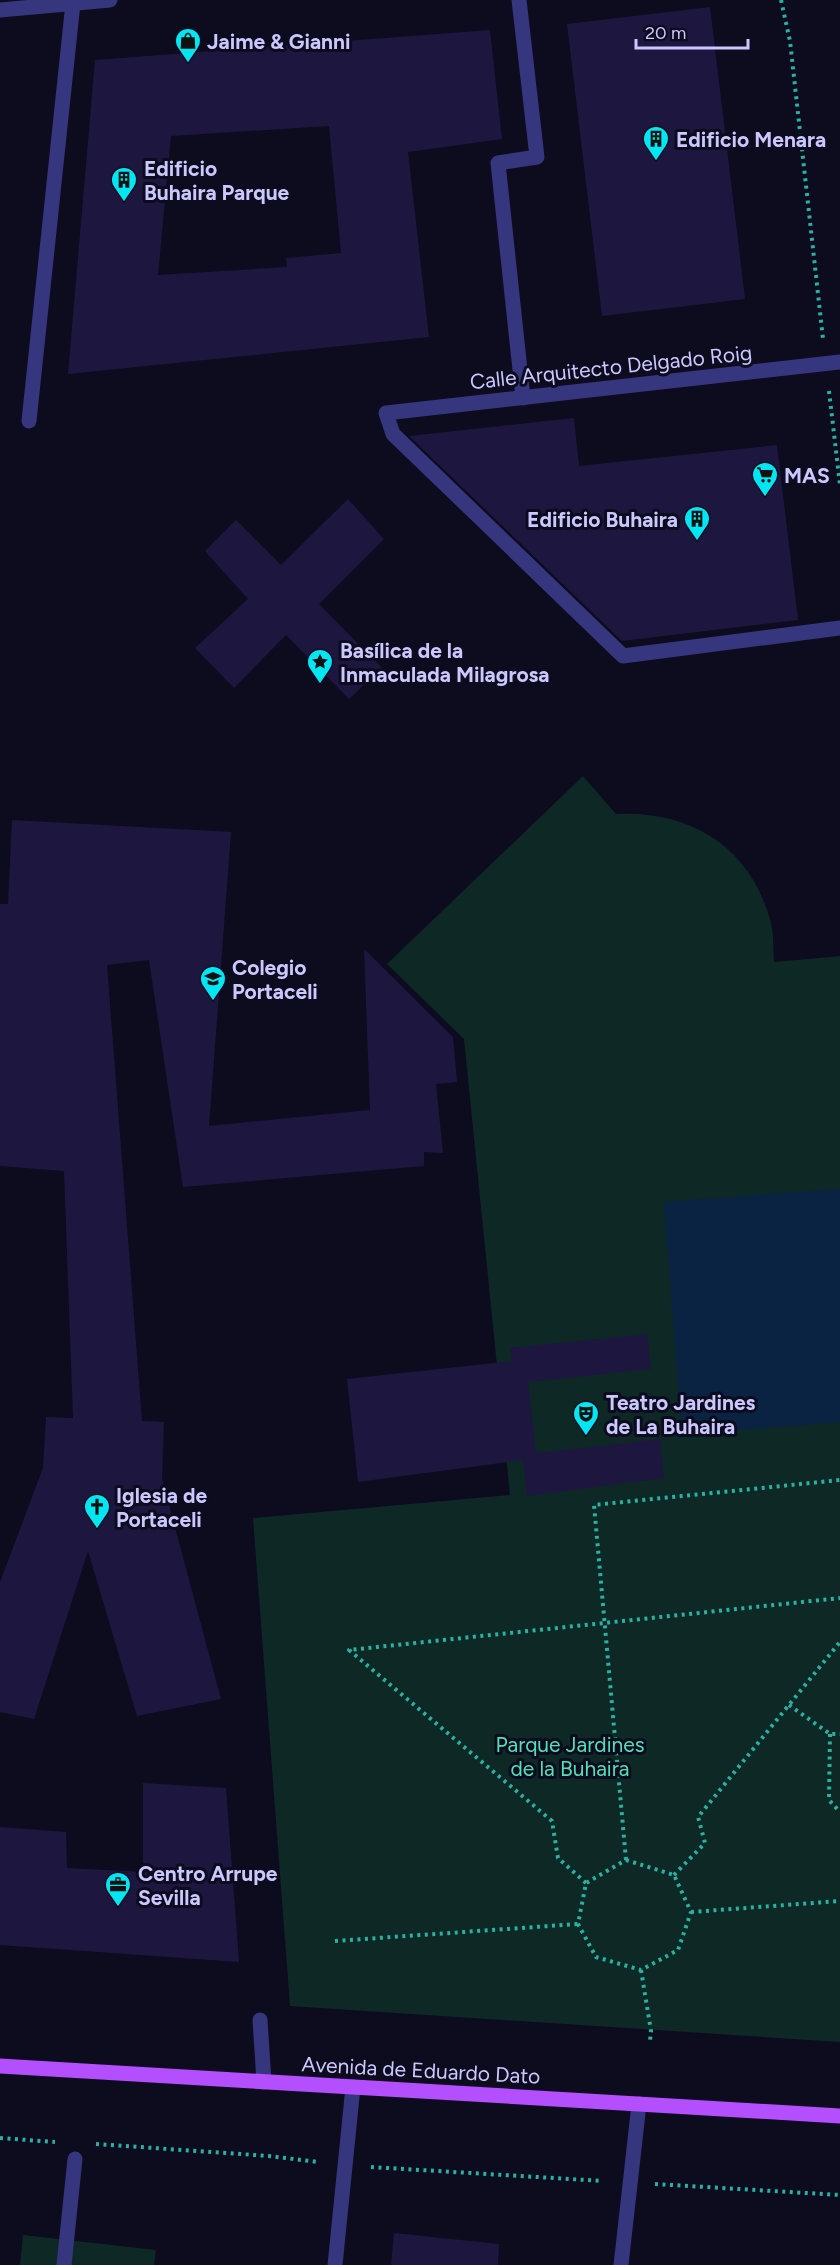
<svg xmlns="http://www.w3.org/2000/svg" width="840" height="2265" font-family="Figtree,sans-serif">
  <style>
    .green { fill: #0e2826 }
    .water { fill: #0a2343 }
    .building { fill: #1d173f; fill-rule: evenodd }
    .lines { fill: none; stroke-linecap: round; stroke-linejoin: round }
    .path { stroke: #2ab1a2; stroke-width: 4; stroke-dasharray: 3 4.5; stroke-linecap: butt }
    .service { stroke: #35367e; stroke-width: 15 }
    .pedestrian { stroke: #35367e; stroke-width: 15 }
    .minor { stroke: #35367e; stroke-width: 15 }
    .primary { stroke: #b44fff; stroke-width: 15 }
    .labels { text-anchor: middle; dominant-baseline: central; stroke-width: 6; stroke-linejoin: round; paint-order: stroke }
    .poi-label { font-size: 21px; font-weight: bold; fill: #cbc8ff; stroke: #0d0b1e; text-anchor: start }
    .street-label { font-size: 21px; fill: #cbc8ff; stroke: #0d0b1e }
    .park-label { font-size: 21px; fill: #52e1b6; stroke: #0d0b1e }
  </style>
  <rect width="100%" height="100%" fill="#0d0b1e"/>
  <g class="green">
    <path d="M583,776L616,814C688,810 748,845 769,916C774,930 773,947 774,962L840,956V2042L290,2006L253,1518L510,1495L464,1039L387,964Z"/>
    <path d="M23,2235L156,2250L154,2265H20Z"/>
  </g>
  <path class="water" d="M840,1189V1422L682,1434L664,1202Z"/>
  <g class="building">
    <path d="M710,7L745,299L602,316L567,24Z"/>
    <path d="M490,30L502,139L408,152L429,337L68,374L95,60ZM329,126L341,253L286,258L287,267L158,275L171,136Z"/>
    <path d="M574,418L579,466L777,445L798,620L622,641L409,436Z"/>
    <path d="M348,499L384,539L319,604L382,668L349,699L286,635L234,688L195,648L248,599L205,551L236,520L281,565Z"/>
    <path d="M12,820L231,832L209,1126L370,1110L364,949L453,1037L457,1082L436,1084L443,1153L424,1152V1166L183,1187L149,960L107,965L142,1421L164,1422L162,1479L221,1699L137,1716L88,1551L34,1719L0,1712V1582L43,1468L46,1417L73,1418L64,1171L0,1166V904H8Z"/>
    <path d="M647,1334L651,1369L528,1382L536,1453L660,1439L664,1478L527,1496L523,1460L358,1482L347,1379L512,1361L510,1348Z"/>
    <path d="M143,1783L226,1788L239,1962L0,1945V1827L66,1832L67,1868L143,1872Z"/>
    <path d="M394,2233L499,2244L498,2265H391Z"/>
  </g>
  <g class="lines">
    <g class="path">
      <path d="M781,0L790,41L823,339"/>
      <path d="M829,391L840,485"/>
      <path d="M789,1705L830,1734H840"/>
      <path d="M830,1734L829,1800L840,1812"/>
      <path d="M626,1860L594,1505L840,1480"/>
      <path d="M626,1860L674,1875L691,1912L678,1950L641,1970L596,1957L578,1924L586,1883Z"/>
      <path d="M674,1875L705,1843L698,1817L840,1642"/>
      <path d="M586,1883L558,1858L552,1821L349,1650L840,1598"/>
      <path d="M691,1912L840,1901"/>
      <path d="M335,1941L578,1924"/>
      <path d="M641,1970L651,2031L650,2041"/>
      <path d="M0,2138L55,2142"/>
      <path d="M96,2144L269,2156L318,2162"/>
      <path d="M371,2167L603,2181"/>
      <path d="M655,2184L840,2195"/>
    </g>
    <g class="service">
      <path d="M29,421L73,3"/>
      <path d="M260,2020L264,2082"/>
    </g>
    <g class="pedestrian">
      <path d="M519,0L537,157L498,163L523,398"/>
      <path d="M840,362L386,413L393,434L623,656L840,628"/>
      <path d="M64,2265L75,2159"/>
    </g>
    <g class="minor">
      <path d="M0,10L110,0"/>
      <path d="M335,2265L353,2087"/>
      <path d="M621,2265L639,2104"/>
    </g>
    <path class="primary" d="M0,2066L840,2116"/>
  </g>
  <defs>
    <symbol id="shop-pin" viewBox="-11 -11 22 30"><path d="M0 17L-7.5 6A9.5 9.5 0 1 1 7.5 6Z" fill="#00e7f3" stroke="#0d0b1e"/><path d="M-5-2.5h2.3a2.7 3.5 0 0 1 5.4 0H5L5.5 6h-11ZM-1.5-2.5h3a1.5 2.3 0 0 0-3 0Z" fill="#111"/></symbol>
    <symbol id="building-pin" viewBox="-11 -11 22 30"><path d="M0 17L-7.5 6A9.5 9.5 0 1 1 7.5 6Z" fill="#00e7f3" stroke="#0d0b1e"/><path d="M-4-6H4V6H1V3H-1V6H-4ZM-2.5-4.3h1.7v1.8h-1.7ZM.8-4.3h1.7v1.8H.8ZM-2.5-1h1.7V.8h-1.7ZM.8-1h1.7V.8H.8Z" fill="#111"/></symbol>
    <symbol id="supermarket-pin" viewBox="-11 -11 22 30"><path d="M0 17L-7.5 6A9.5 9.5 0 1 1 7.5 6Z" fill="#00e7f3" stroke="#0d0b1e"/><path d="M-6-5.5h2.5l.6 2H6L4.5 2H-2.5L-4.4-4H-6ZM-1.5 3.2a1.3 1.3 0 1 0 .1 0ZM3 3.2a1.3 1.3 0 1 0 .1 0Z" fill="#111"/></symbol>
    <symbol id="sight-pin" viewBox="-11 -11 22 30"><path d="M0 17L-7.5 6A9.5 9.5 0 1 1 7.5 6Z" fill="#00e7f3" stroke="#0d0b1e"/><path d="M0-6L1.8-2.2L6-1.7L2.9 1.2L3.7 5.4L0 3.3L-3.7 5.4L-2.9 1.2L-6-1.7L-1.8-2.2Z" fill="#111"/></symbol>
    <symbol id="university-pin" viewBox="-11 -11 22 30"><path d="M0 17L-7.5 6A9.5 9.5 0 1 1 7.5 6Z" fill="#00e7f3" stroke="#0d0b1e"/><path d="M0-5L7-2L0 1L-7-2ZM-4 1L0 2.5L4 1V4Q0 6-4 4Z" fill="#111"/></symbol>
    <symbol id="theatre-pin" viewBox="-11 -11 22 30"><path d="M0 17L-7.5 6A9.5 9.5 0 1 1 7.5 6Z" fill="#00e7f3" stroke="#0d0b1e"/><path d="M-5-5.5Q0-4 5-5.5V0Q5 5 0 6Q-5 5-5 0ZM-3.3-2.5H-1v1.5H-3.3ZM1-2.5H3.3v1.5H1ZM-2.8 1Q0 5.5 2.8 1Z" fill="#111"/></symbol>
    <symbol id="church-pin" viewBox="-11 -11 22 30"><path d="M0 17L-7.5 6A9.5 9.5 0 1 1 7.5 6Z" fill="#00e7f3" stroke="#0d0b1e"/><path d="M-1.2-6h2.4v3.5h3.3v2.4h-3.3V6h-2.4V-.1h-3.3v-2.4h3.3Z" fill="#111"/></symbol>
    <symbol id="office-pin" viewBox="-11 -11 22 30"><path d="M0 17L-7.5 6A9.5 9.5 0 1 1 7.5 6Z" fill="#00e7f3" stroke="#0d0b1e"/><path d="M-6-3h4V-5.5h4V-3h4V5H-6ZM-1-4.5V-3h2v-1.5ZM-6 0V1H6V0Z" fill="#111"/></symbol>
  </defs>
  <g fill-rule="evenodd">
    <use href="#shop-pin" x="173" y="26" width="30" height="40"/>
    <use href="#building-pin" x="641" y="124" width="30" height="40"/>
    <use href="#building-pin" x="109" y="165" width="30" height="40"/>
    <use href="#supermarket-pin" x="750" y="460" width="30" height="40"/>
    <use href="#building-pin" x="682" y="504" width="30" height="40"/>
    <use href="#sight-pin" x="305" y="647" width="30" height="40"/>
    <use href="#university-pin" x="198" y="964" width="30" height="40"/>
    <use href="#theatre-pin" x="571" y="1399" width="30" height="40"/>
    <use href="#church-pin" x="82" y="1492" width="30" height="40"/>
    <use href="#office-pin" x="103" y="1870" width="30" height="40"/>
  </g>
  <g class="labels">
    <g class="poi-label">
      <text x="207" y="41">Jaime &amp; Gianni</text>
      <text x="676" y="139">Edificio Menara</text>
      <text x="144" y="168">Edificio<tspan x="144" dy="24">Buhaira Parque</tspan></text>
      <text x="784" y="475">MAS</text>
      <text x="678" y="519" text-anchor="end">Edificio Buhaira</text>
      <text x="340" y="650">Basílica de la<tspan x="340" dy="24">Inmaculada Milagrosa</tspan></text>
      <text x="232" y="967">Colegio<tspan x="232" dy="24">Portaceli</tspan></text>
      <text x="606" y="1402">Teatro Jardines<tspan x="606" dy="24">de La Buhaira</tspan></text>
      <text x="116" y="1495">Iglesia de<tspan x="116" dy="24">Portaceli</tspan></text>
      <text x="138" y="1873">Centro Arrupe<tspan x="138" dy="24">Sevilla</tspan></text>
    </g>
    <g class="street-label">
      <text transform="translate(611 367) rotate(-6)">Calle Arquitecto Delgado Roig</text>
      <text transform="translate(421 2070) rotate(3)">Avenida de Eduardo Dato</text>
    </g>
    <g class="park-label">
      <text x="570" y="1744">Parque Jardines<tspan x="570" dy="24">de la Buhaira</tspan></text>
    </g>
  </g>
  <path d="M636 39v9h112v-9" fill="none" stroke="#cbc8ff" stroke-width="3"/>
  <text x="645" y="39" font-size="18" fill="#cbc8ff" stroke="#0d0b1e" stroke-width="4.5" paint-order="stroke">20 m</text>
</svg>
